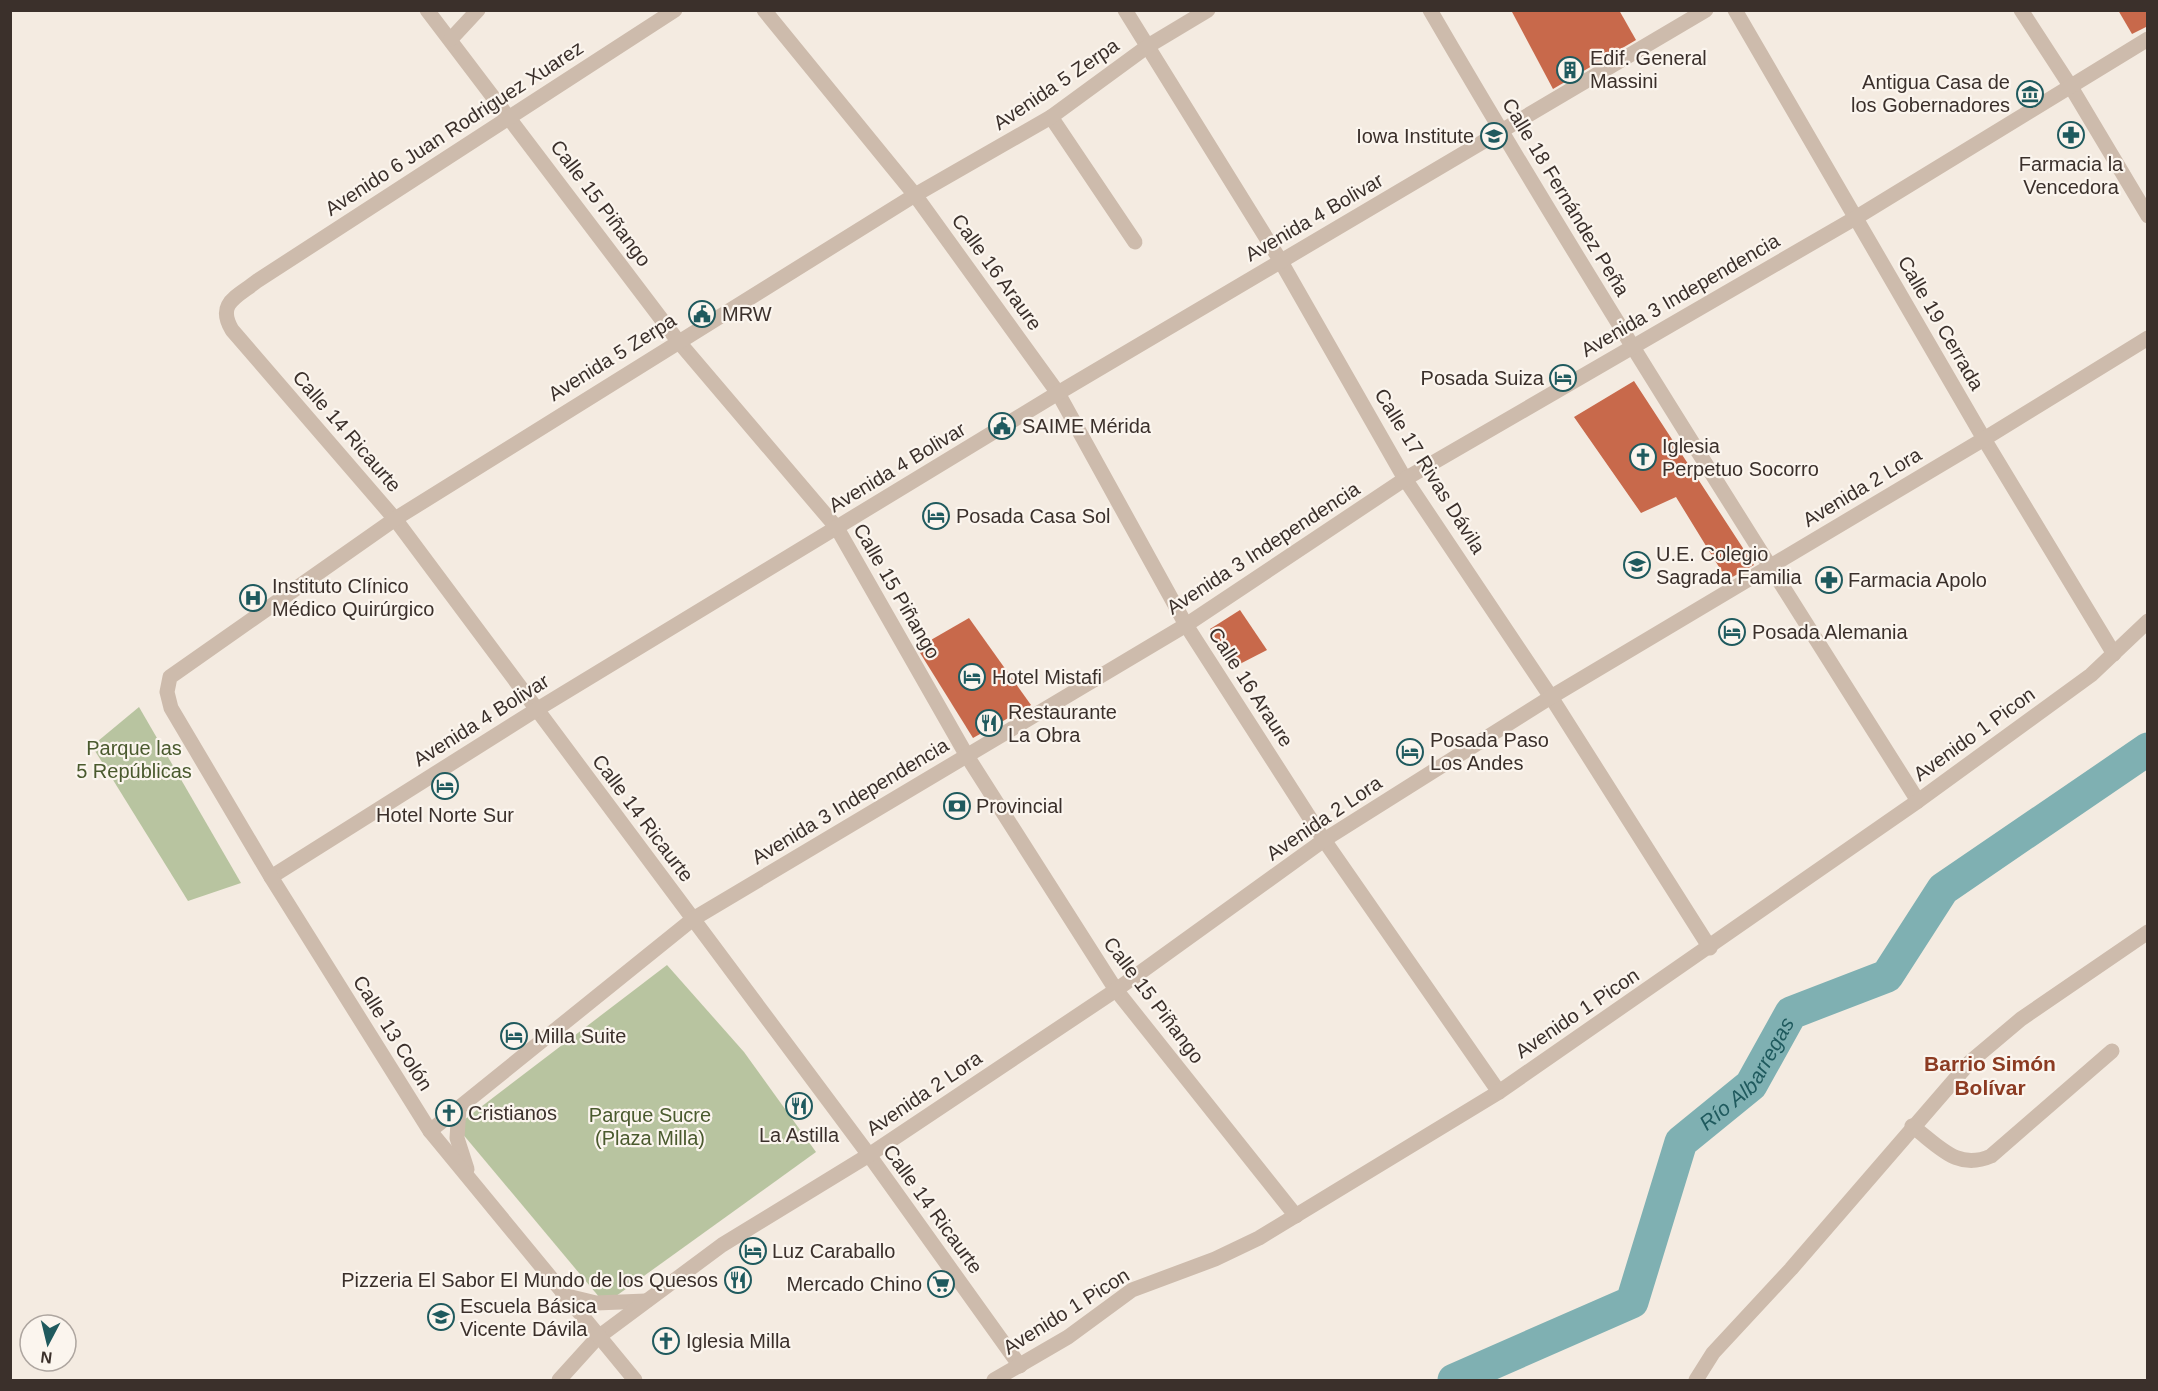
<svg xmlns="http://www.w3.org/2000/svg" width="2158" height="1391" font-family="Arial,sans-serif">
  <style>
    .green { fill: #b8c4a0 }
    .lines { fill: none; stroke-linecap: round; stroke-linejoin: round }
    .river { stroke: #7fb0b2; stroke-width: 33 }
    .building { fill: #c8694b }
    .street { stroke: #cdbbac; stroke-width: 15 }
    .labels { text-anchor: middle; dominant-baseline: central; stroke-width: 4.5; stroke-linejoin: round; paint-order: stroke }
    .poi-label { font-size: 20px; fill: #3b302b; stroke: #fbf5ee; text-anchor: start }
    .street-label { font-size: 20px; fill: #3b302b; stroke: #fbf5ee }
    .park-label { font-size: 20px; fill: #4a5a2e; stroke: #fbf5ee }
    .neighbourhood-label { font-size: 21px; font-weight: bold; fill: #8c3b22; stroke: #fbf5ee }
    .water-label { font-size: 21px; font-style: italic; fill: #1f5a5e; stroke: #fbf5ee }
  </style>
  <rect width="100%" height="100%" fill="#f4ebe1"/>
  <g class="green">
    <path d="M139,707L241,883L188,901L92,746Z"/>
    <path d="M667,965L744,1052L816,1152L605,1304L456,1126Z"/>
  </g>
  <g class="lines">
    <path class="river" id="s1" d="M1454,1380L1632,1302L1681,1142L1751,1085L1791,1013L1887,976L1943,889L2148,749"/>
  </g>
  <g class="building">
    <path d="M1511,10H1619L1636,40L1553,89Z"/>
    <path d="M2118,10H2148V26L2132,34Z"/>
    <path d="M1634,381L1754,565L1727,580L1676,497L1641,513L1574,417Z"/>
    <path d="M1240,610L1267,650L1232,668L1210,629Z"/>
    <path d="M969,618L1031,705L973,738L917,648Z"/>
  </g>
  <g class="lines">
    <g class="street">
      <path d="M427,10L678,341L837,528L967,756L1116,990L1296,1216"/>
      <path d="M675,10L257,281C237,297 216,303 232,330L395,519L869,1155L1020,1366"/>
      <path d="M764,10L915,195L1058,393L1186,625L1324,840L1499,1092"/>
      <path d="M1125,10L1280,260L1405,479L1551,697L1710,948"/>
      <path d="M1430,10C1586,278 1753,539 1918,801"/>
      <path d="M1735,10L1984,439L2114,654"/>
      <path d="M2021,10L2071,87L2148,216"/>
      <path d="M451,39L478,10"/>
      <path d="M1051,117L1135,242"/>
      <path d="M271,877L536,710L1058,393L1706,10"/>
      <path d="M459,1108L457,1138L467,1169"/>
      <path d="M1912,1126C1939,1146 1957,1171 1991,1156L2112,1051"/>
      <path d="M430,1131L693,919L1186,625L1405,479L1857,217L2148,39"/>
      <path d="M563,1295L596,1303L646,1301"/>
      <path d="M559,1380L597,1338L722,1245L869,1155L1116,990L1324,840L1551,697L1984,439L2148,338"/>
      <path d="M635,1380L430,1131L271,877L171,708L167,692L170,677L395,519L915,195L1051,117L1148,46L1208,10"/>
      <path d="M994,1380L1068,1337L1132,1290L1215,1259L1259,1238L1499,1092L1918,801L2091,675L2148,621"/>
      <path d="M1696,1380L1713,1353L1791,1269L1970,1062L2021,1019L2148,932"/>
    </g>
  </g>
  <defs>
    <symbol id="building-ring" viewBox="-11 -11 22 22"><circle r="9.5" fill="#fbf5ee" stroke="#1f5a5e" stroke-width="1.5"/><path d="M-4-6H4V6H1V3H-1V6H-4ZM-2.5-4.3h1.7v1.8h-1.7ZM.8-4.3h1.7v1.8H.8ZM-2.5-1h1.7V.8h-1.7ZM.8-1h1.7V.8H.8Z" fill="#1f5a5e"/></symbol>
    <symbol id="museum-ring" viewBox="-11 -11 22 22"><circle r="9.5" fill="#fbf5ee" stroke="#1f5a5e" stroke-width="1.5"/><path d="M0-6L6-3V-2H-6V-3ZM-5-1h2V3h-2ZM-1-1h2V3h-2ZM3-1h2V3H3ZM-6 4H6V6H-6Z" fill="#1f5a5e"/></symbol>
    <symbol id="pharmacy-ring" viewBox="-11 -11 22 22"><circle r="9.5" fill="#fbf5ee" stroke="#1f5a5e" stroke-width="1.5"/><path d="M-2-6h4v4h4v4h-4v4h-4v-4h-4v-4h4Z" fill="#1f5a5e"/></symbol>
    <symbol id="school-ring" viewBox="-11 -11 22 22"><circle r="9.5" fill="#fbf5ee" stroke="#1f5a5e" stroke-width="1.5"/><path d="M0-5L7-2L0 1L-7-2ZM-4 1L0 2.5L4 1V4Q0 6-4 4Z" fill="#1f5a5e"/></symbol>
    <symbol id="civic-ring" viewBox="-11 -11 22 22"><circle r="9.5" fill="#fbf5ee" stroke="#1f5a5e" stroke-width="1.5"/><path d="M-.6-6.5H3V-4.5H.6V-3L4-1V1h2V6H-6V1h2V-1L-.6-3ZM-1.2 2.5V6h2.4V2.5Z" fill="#1f5a5e"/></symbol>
    <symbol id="hotel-ring" viewBox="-11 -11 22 22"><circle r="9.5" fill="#fbf5ee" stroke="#1f5a5e" stroke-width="1.5"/><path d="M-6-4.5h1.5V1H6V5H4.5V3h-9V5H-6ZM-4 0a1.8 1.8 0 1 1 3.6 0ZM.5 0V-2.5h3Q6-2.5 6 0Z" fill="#1f5a5e"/></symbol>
    <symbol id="church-ring" viewBox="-11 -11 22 22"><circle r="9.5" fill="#fbf5ee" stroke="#1f5a5e" stroke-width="1.5"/><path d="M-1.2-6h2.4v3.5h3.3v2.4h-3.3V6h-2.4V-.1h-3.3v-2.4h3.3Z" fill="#1f5a5e"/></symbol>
    <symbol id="hospital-ring" viewBox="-11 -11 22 22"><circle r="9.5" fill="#fbf5ee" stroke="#1f5a5e" stroke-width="1.5"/><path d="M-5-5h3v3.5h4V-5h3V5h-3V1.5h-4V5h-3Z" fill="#1f5a5e"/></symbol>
    <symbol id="restaurant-ring" viewBox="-11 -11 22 22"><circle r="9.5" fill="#fbf5ee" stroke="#1f5a5e" stroke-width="1.5"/><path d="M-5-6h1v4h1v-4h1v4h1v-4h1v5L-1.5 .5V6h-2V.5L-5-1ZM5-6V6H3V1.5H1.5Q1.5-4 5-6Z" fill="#1f5a5e"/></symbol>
    <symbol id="bank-ring" viewBox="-11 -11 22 22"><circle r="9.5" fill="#fbf5ee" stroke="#1f5a5e" stroke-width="1.5"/><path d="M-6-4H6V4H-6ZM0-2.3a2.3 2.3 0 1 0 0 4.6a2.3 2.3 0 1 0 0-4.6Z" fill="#1f5a5e"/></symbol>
    <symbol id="supermarket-ring" viewBox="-11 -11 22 22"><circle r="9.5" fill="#fbf5ee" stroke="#1f5a5e" stroke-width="1.5"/><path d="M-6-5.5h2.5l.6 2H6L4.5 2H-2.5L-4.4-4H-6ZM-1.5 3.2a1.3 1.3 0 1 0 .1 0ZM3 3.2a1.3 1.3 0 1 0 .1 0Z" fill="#1f5a5e"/></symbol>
  </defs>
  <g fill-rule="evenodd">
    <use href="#building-ring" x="1555" y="55" width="30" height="30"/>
    <use href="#museum-ring" x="2015" y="79" width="30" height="30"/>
    <use href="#pharmacy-ring" x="2056" y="120" width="30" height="30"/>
    <use href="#school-ring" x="1479" y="121" width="30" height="30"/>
    <use href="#civic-ring" x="687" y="299" width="30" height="30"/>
    <use href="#hotel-ring" x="1548" y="363" width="30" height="30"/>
    <use href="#civic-ring" x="987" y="411" width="30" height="30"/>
    <use href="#church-ring" x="1628" y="442" width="30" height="30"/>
    <use href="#hotel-ring" x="921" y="501" width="30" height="30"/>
    <use href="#school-ring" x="1622" y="550" width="30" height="30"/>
    <use href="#pharmacy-ring" x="1814" y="565" width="30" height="30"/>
    <use href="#hospital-ring" x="238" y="583" width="30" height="30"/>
    <use href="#hotel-ring" x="1717" y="617" width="30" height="30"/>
    <use href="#hotel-ring" x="957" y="662" width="30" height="30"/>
    <use href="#restaurant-ring" x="974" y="708" width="30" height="30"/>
    <use href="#hotel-ring" x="1395" y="737" width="30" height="30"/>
    <use href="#hotel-ring" x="430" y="771" width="30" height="30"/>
    <use href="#bank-ring" x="942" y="791" width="30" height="30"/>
    <use href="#hotel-ring" x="499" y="1021" width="30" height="30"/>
    <use href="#restaurant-ring" x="784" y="1091" width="30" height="30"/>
    <use href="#church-ring" x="434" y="1098" width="30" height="30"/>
    <use href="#hotel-ring" x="738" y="1236" width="30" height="30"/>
    <use href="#restaurant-ring" x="723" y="1265" width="30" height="30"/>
    <use href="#supermarket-ring" x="926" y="1269" width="30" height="30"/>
    <use href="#school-ring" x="426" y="1302" width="30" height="30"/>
    <use href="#church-ring" x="651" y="1326" width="30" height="30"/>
  </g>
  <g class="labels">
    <g class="poi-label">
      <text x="1590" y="58">Edif. General<tspan x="1590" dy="23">Massini</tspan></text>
      <text x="2010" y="82" text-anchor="end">Antigua Casa de<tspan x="2010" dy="23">los Gobernadores</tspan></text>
      <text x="1474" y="136" text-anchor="end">Iowa Institute</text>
      <text x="2071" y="164" text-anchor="middle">Farmacia la<tspan x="2071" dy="23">Vencedora</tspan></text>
      <text x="722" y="314">MRW</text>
      <text x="1544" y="378" text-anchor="end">Posada Suiza</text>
      <text x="1022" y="426">SAIME Mérida</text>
      <text x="1662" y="446">Iglesia<tspan x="1662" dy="23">Perpetuo Socorro</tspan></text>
      <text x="956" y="516">Posada Casa Sol</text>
      <text x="1656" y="554">U.E. Colegio<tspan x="1656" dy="23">Sagrada Familia</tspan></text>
      <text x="1848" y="580">Farmacia Apolo</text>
      <text x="272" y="586">Instituto Clínico<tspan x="272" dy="23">Médico Quirúrgico</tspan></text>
      <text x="1752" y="632">Posada Alemania</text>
      <text x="992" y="677">Hotel Mistafi</text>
      <text x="1008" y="712">Restaurante<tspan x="1008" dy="23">La Obra</tspan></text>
      <text x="1430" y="740">Posada Paso<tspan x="1430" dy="23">Los Andes</tspan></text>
      <text x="976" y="806">Provincial</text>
      <text x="445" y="815" text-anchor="middle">Hotel Norte Sur</text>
      <text x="534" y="1036">Milla Suite</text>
      <text x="468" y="1113">Cristianos</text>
      <text x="799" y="1135" text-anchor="middle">La Astilla</text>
      <text x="772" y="1251">Luz Caraballo</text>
      <text x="718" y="1280" text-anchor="end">Pizzeria El Sabor El Mundo de los Quesos</text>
      <text x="922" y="1284" text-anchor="end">Mercado Chino</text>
      <text x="460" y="1306">Escuela Básica<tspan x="460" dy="23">Vicente Dávila</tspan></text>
      <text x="686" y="1341">Iglesia Milla</text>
    </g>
    <g class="street-label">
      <text transform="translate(1056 84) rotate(-34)">Avenida 5 Zerpa</text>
      <text transform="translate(454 128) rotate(-33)">Avenido 6 Juan Rodriguez Xuarez</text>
      <text transform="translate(1566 197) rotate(59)">Calle 18 Fernández Peña</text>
      <text transform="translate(601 203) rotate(53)">Calle 15 Piñango</text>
      <text transform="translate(1314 217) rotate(-30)">Avenida 4 Bolivar</text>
      <text transform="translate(997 272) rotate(54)">Calle 16 Araure</text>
      <text transform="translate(1680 295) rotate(-30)">Avenida 3 Independencia</text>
      <text transform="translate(1941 323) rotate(60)">Calle 19 Cerrada</text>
      <text transform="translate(612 357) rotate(-32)">Avenida 5 Zerpa</text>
      <text transform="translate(347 431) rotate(49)">Calle 14 Ricaurte</text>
      <text transform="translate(897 467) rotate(-31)">Avenida 4 Bolivar</text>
      <text transform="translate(1430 471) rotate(58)">Calle 17 Rivas Dávila</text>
      <text transform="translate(1862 487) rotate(-31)">Avenida 2 Lora</text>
      <text transform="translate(1263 548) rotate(-33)">Avenida 3 Independencia</text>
      <text transform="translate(897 591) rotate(60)">Calle 15 Piñango</text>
      <text transform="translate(1251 687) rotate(57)">Calle 16 Araure</text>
      <text transform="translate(481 720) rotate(-32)">Avenida 4 Bolivar</text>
      <text transform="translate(1974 734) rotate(-36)">Avenido 1 Picon</text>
      <text transform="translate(850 801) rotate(-31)">Avenida 3 Independencia</text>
      <text transform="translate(643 818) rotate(53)">Calle 14 Ricaurte</text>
      <text transform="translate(1324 818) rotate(-34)">Avenida 2 Lora</text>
      <text transform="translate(1154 1000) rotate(53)">Calle 15 Piñango</text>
      <text transform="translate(1577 1013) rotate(-34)">Avenido 1 Picon</text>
      <text transform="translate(393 1033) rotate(58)">Calle 13 Colón</text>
      <text transform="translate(924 1093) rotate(-34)">Avenida 2 Lora</text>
      <text transform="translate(933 1209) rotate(54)">Calle 14 Ricaurte</text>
      <text transform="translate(1066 1311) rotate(-32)">Avenido 1 Picon</text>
    </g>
    <g class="park-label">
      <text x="134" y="748">Parque las<tspan x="134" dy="23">5 Repúblicas</tspan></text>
      <text x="650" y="1115">Parque Sucre<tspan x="650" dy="23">(Plaza Milla)</tspan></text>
    </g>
    <g class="neighbourhood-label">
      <text x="1990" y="1063">Barrio Simón<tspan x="1990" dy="24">Bolívar</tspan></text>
    </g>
    <g class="water-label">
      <text stroke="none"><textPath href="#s1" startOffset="458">Río Albarregas</textPath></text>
    </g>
  </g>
  <rect width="2158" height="1391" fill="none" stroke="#3b302b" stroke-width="24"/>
  <g transform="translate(48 1343) rotate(187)"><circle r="28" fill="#fbf5ee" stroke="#aea6a0" stroke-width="1.5"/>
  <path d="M0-4.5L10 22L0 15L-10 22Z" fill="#1f5a5e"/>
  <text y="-9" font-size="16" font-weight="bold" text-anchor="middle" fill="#3b302b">N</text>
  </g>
</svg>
